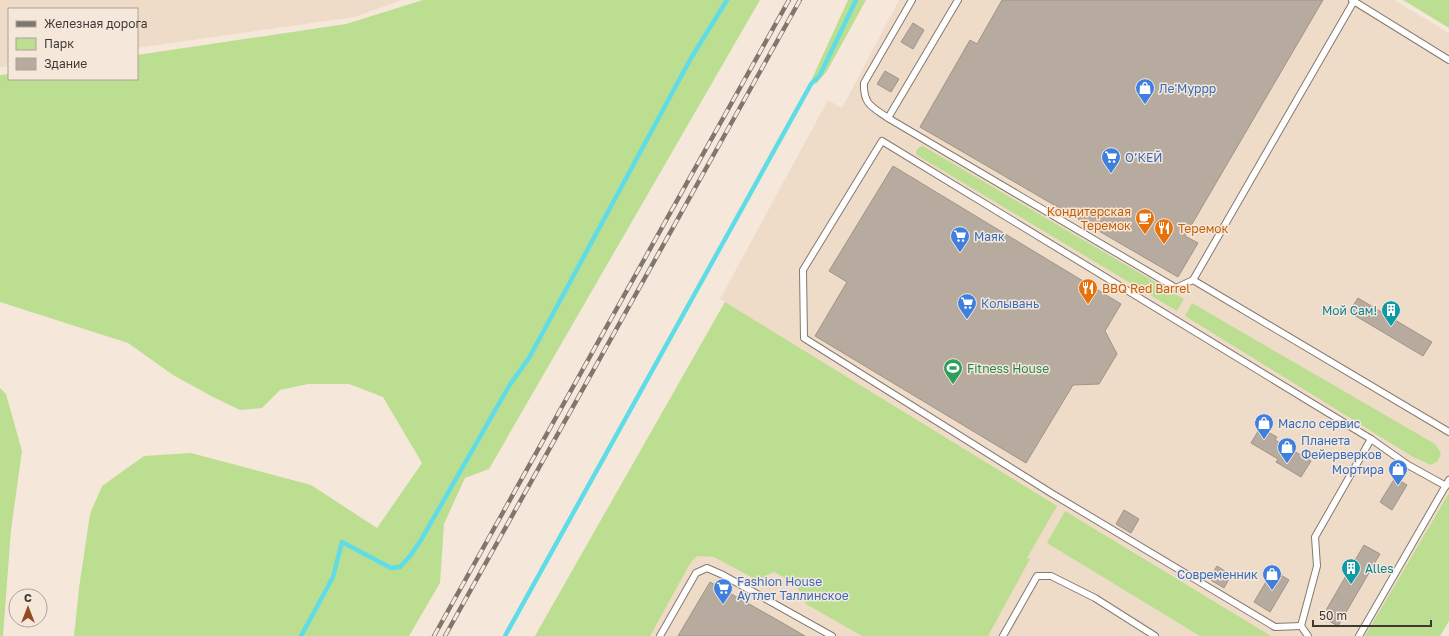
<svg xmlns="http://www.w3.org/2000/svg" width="1449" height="636" font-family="'Golos Text',sans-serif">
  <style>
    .built { fill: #eedcc9 }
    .green { fill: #bcde90 }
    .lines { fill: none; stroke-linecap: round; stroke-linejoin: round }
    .stream { stroke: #5fdce6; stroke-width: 4.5 }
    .building { fill: #b7ab9f; stroke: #a09488 }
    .lane-casing { stroke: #85796e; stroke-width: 8 }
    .lane { stroke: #fff; stroke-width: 6 }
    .rail-casing { stroke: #7f776f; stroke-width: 4.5 }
    .rail { stroke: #f5e8db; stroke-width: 3; stroke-dasharray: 9; stroke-linecap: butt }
    .labels { text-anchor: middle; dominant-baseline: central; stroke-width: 3; stroke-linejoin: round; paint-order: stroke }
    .shop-label { font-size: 12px; fill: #366cbe; stroke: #f5e8db; text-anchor: start }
    .food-label { font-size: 12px; fill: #c56008; stroke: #f5e8db; text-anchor: start }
    .culture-label { font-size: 12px; fill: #0d838f; stroke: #f5e8db; text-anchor: end }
    .leisure-label { font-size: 12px; fill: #27864d; stroke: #f5e8db; text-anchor: start }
  </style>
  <rect width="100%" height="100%" fill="#f5e8db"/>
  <g class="built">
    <path d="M0,0H402L355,17L137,48V9H9V66L4,67H0Z"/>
    <path d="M899,0H1394L1449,33V504L1371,636H535L725,302L720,299L828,100L842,108Z"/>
  </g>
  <g class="green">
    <path d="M423,0H760L489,469L465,478L444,524L440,583L409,636H74L79,588L90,514L102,486L144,456L191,453L311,485L377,528L422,463L383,397L349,384H308L280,390L262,408L240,410L211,396L173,375L128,343L0,302V75L9,74V79H137V55L346,24Z"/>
    <path d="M848,0H866L827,71L816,84L811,81Z"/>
    <path d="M1403,0H1449V28Z"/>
    <path d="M923,146L1184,299L1177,311L920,157L916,154C916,149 918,147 923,146Z"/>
    <path d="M725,302L1057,506L1027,558L1030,559L988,636H862L806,604L795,583L774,572L757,580L714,557L697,556L691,562L650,636H535Z"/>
    <path d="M1192,303L1435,444L1441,453L1438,461L1431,465L1413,457L1185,316Z"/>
    <path d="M0,388L6,394L22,451L11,530L3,636H0Z"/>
    <path d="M1449,493V621L1440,636H1365Z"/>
    <path d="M1065,511L1271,636H1200L1047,543Z"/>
  </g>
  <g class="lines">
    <g class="stream">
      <path d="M301,636L333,577L342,542L391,568L400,567L410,556L421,540L509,386L529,358L691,58L727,0"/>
      <path d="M505,636L811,84L820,75L856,0"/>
    </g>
  </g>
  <g class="building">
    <path d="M1002,0H1323L1185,236L1198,243L1178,277L920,127L970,40L977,44Z"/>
    <path d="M913,23L924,30L913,49L901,42Z"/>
    <path d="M885,71L899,79L891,92L877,84Z"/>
    <path d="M893,166L1121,304L1105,331L1117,354L1099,384L1073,385L1026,463L815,336L847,282L829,271Z"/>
    <path d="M1358,298L1432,342L1423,356L1349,312Z"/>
    <path d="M1260,428L1277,437L1275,440L1311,461L1301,477L1276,462L1278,459L1251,443Z"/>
    <path d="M1395,478L1407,485L1392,510L1380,502Z"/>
    <path d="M1124,510L1139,519L1131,533L1116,524Z"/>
    <path d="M1364,545L1380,554L1338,626L1322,617Z"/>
    <path d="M1217,566L1231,575L1224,588L1209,579Z"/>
    <path d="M1273,570L1289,580L1270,612L1254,602Z"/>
    <path d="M710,582L774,618L805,636H678Z"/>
  </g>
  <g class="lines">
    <defs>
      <g id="lane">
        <path d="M912,0L864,83C863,104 872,107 888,118L1176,288L1193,280L1354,1"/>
        <path d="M1352,0L1449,60"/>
        <path d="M888,118L958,0"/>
        <path d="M1193,280L1449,432"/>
        <path d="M1301,626L1275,627L1051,493L804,338L803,270L882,141L1371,439L1408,465L1446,486"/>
        <path d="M660,636L696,573L707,568L723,575L832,636"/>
        <path d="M1003,636L1037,576H1051L1095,598L1155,636"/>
        <path d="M1308,636L1301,626L1317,566L1315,537L1371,439"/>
        <path d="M1359,636L1449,480"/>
      </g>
    </defs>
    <use href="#lane" class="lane-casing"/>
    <use href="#lane" class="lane"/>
    <defs>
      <g id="rail">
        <path d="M434,636L789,0"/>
        <path d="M445,636L800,0"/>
      </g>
    </defs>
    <use href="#rail" class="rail-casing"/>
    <use href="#rail" class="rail"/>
  </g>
  <defs>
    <symbol id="shop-pin" viewBox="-11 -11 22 30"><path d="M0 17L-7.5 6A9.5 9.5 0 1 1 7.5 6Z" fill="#3f7fe0" stroke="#f5e8db"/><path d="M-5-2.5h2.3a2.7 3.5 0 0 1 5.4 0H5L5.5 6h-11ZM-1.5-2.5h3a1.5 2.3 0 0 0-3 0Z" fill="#fff"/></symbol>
    <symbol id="supermarket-pin" viewBox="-11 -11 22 30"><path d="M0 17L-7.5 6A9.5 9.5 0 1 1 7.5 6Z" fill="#3f7fe0" stroke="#f5e8db"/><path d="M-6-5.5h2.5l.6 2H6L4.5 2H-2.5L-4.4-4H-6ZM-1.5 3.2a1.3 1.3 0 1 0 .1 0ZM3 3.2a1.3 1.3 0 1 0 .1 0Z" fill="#fff"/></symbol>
    <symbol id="cafe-pin" viewBox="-11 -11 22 30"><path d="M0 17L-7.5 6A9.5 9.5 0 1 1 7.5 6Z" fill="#e8710a" stroke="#f5e8db"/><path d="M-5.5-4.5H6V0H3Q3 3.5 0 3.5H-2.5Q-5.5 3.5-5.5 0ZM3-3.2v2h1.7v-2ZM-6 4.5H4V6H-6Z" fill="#fff"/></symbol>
    <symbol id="restaurant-pin" viewBox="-11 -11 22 30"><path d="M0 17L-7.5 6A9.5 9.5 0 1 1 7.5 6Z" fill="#e8710a" stroke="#f5e8db"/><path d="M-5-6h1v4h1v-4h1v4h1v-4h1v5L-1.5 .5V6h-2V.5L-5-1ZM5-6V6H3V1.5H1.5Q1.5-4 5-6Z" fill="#fff"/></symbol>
    <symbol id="building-pin" viewBox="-11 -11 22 30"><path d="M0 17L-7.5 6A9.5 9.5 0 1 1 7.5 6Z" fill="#0f9aa8" stroke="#f5e8db"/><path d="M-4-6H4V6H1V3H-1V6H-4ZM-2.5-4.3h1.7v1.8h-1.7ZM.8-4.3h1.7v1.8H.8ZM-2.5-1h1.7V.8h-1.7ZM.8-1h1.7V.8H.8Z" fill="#fff"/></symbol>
    <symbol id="stadium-pin" viewBox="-11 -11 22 30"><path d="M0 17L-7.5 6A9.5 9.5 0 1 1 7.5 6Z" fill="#2e9e5b" stroke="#f5e8db"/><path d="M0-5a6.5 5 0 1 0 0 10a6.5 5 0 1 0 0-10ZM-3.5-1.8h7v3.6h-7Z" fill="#fff"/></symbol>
  </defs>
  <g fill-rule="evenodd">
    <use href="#shop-pin" x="1134" y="77" width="22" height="30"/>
    <use href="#supermarket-pin" x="1100" y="146" width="22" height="30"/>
    <use href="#cafe-pin" x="1134" y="207" width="22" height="30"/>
    <use href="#restaurant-pin" x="1153" y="217" width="22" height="30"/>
    <use href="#supermarket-pin" x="949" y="225" width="22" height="30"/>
    <use href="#restaurant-pin" x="1077" y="277" width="22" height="30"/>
    <use href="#supermarket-pin" x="956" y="292" width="22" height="30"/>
    <use href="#building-pin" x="1380" y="299" width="22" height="30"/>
    <use href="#stadium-pin" x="942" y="357" width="22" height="30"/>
    <use href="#shop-pin" x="1253" y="412" width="22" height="30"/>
    <use href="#shop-pin" x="1276" y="436" width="22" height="30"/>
    <use href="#shop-pin" x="1387" y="458" width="22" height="30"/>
    <use href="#building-pin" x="1340" y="557" width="22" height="30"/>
    <use href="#shop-pin" x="1261" y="563" width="22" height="30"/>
    <use href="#supermarket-pin" x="712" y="577" width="22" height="30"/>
  </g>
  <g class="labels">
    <g class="shop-label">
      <text x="1159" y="88">Ле'Муррр</text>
      <text x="1125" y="157">О’КЕЙ</text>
      <text x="974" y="236">Маяк</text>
      <text x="981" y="303">Колывань</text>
      <text x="1278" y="423">Масло сервис</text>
      <text x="1301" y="440">Планета<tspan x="1301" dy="14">Фейерверков</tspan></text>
      <text x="1384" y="469" text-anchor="end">Мортира</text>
      <text x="1258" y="574" text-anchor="end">Современник</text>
      <text x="737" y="581">Fashion House<tspan x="737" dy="14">Аутлет Таллинское</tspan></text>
    </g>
    <g class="food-label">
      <text x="1131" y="211" text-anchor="end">Кондитерская<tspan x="1131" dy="14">Теремок</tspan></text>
      <text x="1178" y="228">Теремок</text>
      <text x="1102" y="288">BBQ Red Barrel</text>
    </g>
    <g class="culture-label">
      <text x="1377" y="310">Мой Сам!</text>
      <text x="1365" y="568" text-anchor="start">Alles</text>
    </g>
    <g class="leisure-label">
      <text x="967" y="368">Fitness House</text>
    </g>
  </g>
  <rect x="8" y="8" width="130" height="72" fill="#f5e8db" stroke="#aca298"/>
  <rect x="16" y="21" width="20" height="6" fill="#7f776f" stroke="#aca298"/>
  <text x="44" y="28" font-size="12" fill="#3f3934">Железная дорога</text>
  <rect x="16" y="38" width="20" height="12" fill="#bcde90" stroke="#aca298"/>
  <text x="44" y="48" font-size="12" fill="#3f3934">Парк</text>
  <rect x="16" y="58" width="20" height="12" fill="#b7ab9f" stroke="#aca298"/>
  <text x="44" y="68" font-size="12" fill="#3f3934">Здание</text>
  <g transform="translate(28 608)"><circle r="19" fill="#f5e8db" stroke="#aca298"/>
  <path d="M0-3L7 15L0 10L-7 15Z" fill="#924c25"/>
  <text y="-6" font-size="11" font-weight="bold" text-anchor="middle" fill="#3f3934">С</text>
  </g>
  <path d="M1313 620v6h118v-6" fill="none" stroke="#3f3934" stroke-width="2"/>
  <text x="1319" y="620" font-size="12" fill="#3f3934" stroke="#f5e8db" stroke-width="3" paint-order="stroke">50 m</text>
</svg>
